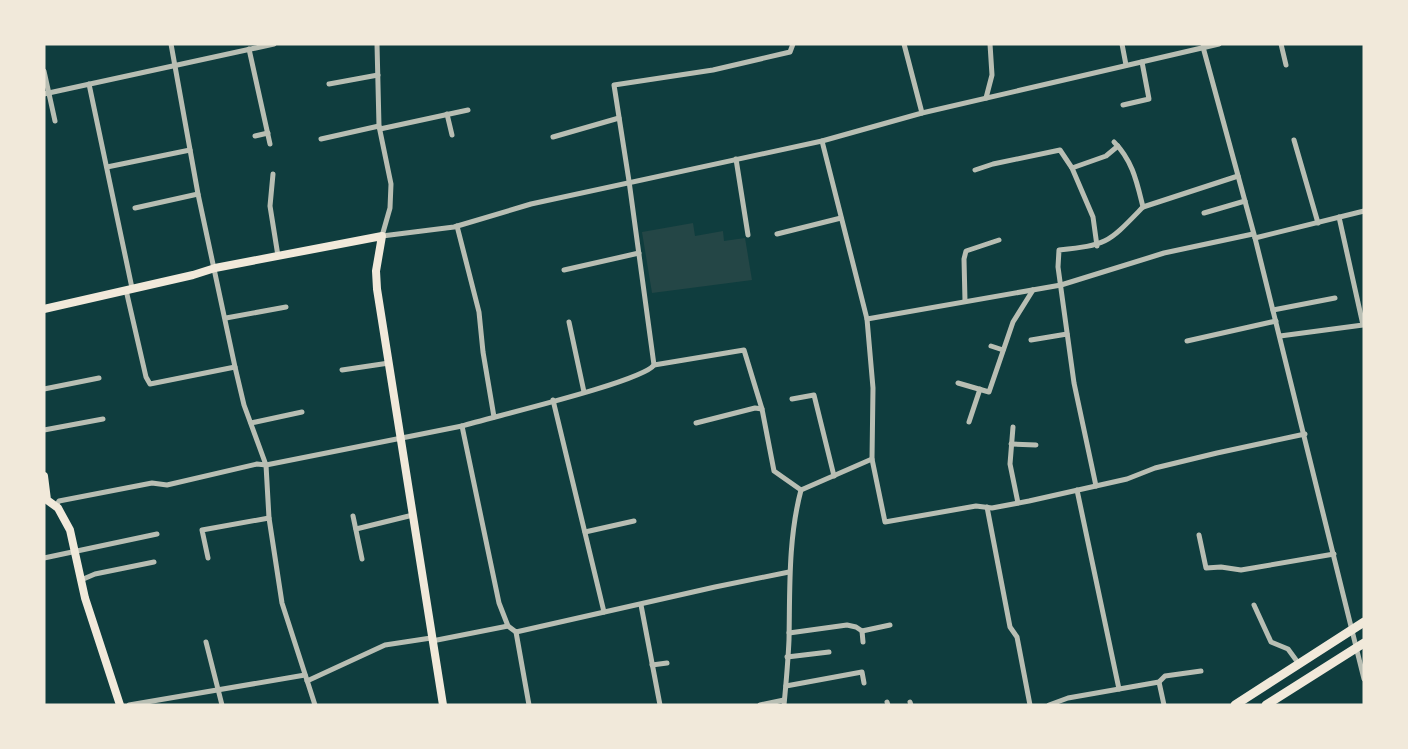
<svg xmlns="http://www.w3.org/2000/svg" width="1408" height="749" font-family="Mulish,sans-serif">
  <style>
    .green { fill: #244646 }
    .lines { fill: none; stroke-linecap: round; stroke-linejoin: round }
    .minor { stroke: #b8beb3; stroke-width: 5 }
    .secondary { stroke: #f1e9da; stroke-width: 8 }
    .trunk { stroke: #f1e9da; stroke-width: 9 }
  </style>
  <rect width="100%" height="100%" fill="#0f3d3e"/>
  <path class="green" d="M693,223L695,236L723,231L724,241L745,238L752,280L652,293L642,232Z"/>
  <g class="lines">
    <g class="minor">
      <path d="M171,44L198,194L235,367L244,405L266,465L269,518L282,603L315,705"/>
      <path d="M377,44L379,126L391,184L390,208L382,236L454,227L531,204L822,141L922,113L1219,44"/>
      <path d="M904,44L922,113"/>
      <path d="M1122,44L1126,65"/>
      <path d="M1281,44L1286,65"/>
      <path d="M1203,47L1255,238L1364,679"/>
      <path d="M249,49L270,144"/>
      <path d="M44,71L55,121"/>
      <path d="M89,84L132,288"/>
      <path d="M329,84L378,75"/>
      <path d="M44,94L274,44"/>
      <path d="M986,98L992,75L990,44"/>
      <path d="M1123,105L1149,99L1142,62"/>
      <path d="M447,114L452,135"/>
      <path d="M380,129L468,110"/>
      <path d="M255,136L268,133"/>
      <path d="M553,137L619,118"/>
      <path d="M321,139L379,126"/>
      <path d="M1294,140L1318,223"/>
      <path d="M822,141L867,319L873,388L872,459L885,522L976,506L992,508L1029,501L1127,479L1155,468L1217,453L1305,434"/>
      <path d="M1114,142C1133,161 1137,183 1143,207L1238,176"/>
      <path d="M736,159L748,235"/>
      <path d="M107,167L190,150"/>
      <path d="M1072,168L1106,156L1118,146"/>
      <path d="M975,170L993,164L1060,150L1072,168L1093,217L1097,246"/>
      <path d="M273,174L270,206L278,256"/>
      <path d="M135,208L198,194"/>
      <path d="M1204,213L1245,201"/>
      <path d="M457,226L479,312L483,352L494,417"/>
      <path d="M777,234L841,218"/>
      <path d="M1255,238L1364,211"/>
      <path d="M564,270L639,253"/>
      <path d="M126,290L146,377L150,384L235,367"/>
      <path d="M965,301L964,259L966,251L999,240"/>
      <path d="M1273,310L1335,298"/>
      <path d="M226,318L286,307"/>
      <path d="M867,319L1061,285L1164,253L1253,234"/>
      <path d="M569,322L584,392"/>
      <path d="M1280,336L1363,325L1339,217"/>
      <path d="M1031,340L1067,334"/>
      <path d="M1187,341L1276,321"/>
      <path d="M991,346L1003,350"/>
      <path d="M654,365L744,350L762,409L774,471L801,490"/>
      <path d="M342,370L389,363"/>
      <path d="M958,383L989,392L1013,322L1033,290"/>
      <path d="M44,389L99,378"/>
      <path d="M792,399L814,395L834,476"/>
      <path d="M553,400L604,612"/>
      <path d="M969,422L980,389"/>
      <path d="M251,423L302,412"/>
      <path d="M696,423L755,408L762,409"/>
      <path d="M462,426C491,417 642,382 654,365L629,181L614,85L713,70L790,52L793,44"/>
      <path d="M1013,427L1010,464L1018,503"/>
      <path d="M44,430L103,419"/>
      <path d="M1011,444L1036,445"/>
      <path d="M1096,486L1074,383L1058,267L1059,250C1108,245 1108,243 1143,207"/>
      <path d="M1077,490L1119,689"/>
      <path d="M56,506L59,501L152,483L167,485L257,464L266,465L462,426L499,603L508,626"/>
      <path d="M987,507L1010,627L1017,637L1030,705"/>
      <path d="M353,516L362,559"/>
      <path d="M356,529L413,515"/>
      <path d="M585,532L634,521"/>
      <path d="M1199,535L1206,568L1221,567L1241,570L1334,554"/>
      <path d="M44,558L157,534"/>
      <path d="M208,558L202,530L269,518"/>
      <path d="M81,580L95,574L154,562"/>
      <path d="M641,605L660,705"/>
      <path d="M1254,605L1271,642L1288,649L1299,664"/>
      <path d="M862,631L863,642"/>
      <path d="M516,632L529,705"/>
      <path d="M789,633L847,625L856,627L862,631L890,625"/>
      <path d="M432,641L508,626L516,632L715,587L789,572"/>
      <path d="M206,642L222,705"/>
      <path d="M787,657L829,652"/>
      <path d="M652,665L667,663"/>
      <path d="M307,681L385,645L431,638"/>
      <path d="M1159,682L1164,705"/>
      <path d="M786,686L862,672L864,683"/>
      <path d="M887,702L888,705"/>
      <path d="M910,702L911,705"/>
      <path d="M129,705L305,675"/>
      <path d="M760,705L784,700"/>
      <path d="M784,705C786,684 788,662 789,640C790,590 788,539 801,490L872,459"/>
      <path d="M1049,705L1068,698L1159,682L1165,676L1201,671"/>
    </g>
    <g class="secondary">
      <path d="M44,309L193,275L215,268L382,236L376,271L377,289L443,705"/>
      <path d="M44,476L47,500L58,508L70,530L85,598L120,705"/>
    </g>
    <g class="trunk">
      <path d="M1235,705L1364,622"/>
      <path d="M1266,705L1364,643"/>
    </g>
  </g>
  <rect width="1408" height="749" fill="none" stroke="#f1e9da" stroke-width="91"/>
</svg>
